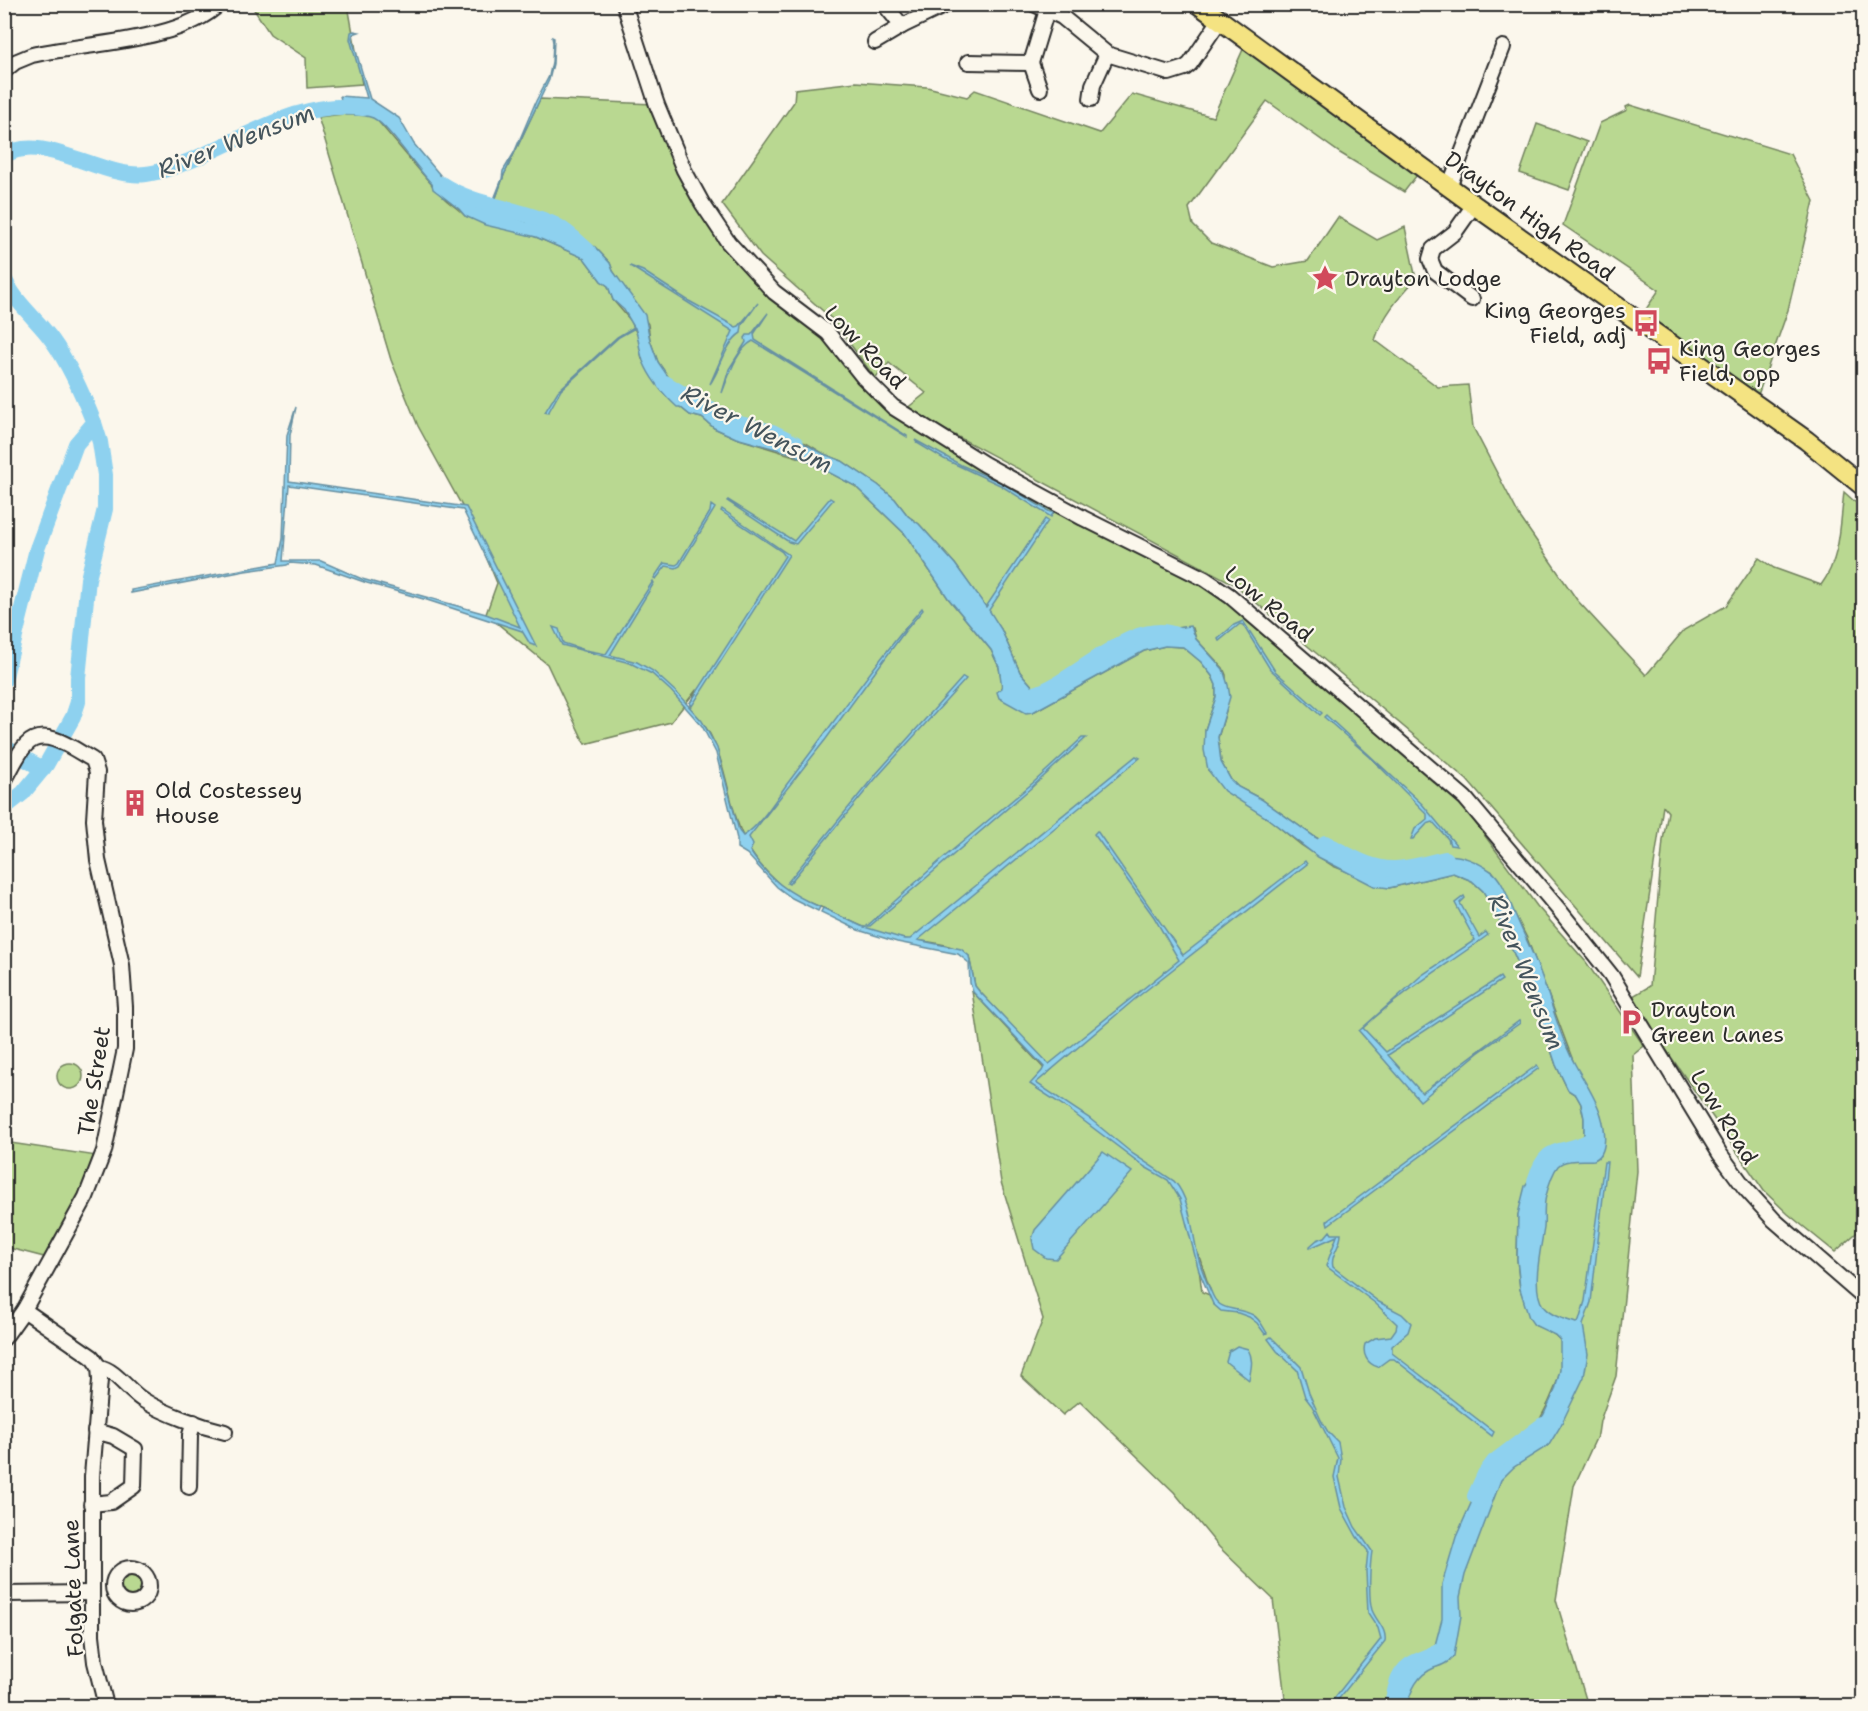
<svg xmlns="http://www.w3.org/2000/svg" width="1868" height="1711" font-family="'Shantell Sans',sans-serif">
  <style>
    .green { fill: #b9d891; stroke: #72825e; stroke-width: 1.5; fill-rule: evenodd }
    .water { fill: #8ed1ef; stroke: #668fa1; stroke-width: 1.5; fill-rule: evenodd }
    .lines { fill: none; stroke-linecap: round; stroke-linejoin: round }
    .river { stroke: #8ed1ef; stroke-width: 16 }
    .minor-casing { stroke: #2b2b2b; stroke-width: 18 }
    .major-casing { stroke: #2b2b2b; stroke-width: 22 }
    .minor { stroke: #fbf7ec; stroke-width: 14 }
    .major { stroke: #f4e382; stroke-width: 18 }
    .labels { text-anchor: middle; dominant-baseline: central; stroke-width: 4.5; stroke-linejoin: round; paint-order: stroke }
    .street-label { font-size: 22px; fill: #2b2b2b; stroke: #fbf7ec }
    .poi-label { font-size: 22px; fill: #2b2b2b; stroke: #fbf7ec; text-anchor: start }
    .water-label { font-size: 24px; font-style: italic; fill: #44545c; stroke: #fbf7ec }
  </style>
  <rect width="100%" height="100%" fill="#fbf7ec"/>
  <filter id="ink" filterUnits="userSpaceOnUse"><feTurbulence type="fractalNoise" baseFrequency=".0167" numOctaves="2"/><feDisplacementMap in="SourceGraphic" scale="12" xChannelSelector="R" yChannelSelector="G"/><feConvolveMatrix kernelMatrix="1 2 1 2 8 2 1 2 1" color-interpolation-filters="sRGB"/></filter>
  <g filter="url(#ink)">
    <g class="green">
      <path d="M251,5H348L362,84L307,88L306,58L270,34Z"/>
      <path d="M1245,45L1420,171L1404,192L1340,153L1267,101L1189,208L1193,225L1211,243L1273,267L1308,261L1338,217L1377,240L1405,227L1416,279C1398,298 1383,316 1375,340L1438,387L1468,385L1473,427L1520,517L1577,600L1646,675L1684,630L1726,606L1759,558L1774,568L1821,585C1841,558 1840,525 1844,492L1863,509V1227L1835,1252L1788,1214L1764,1191L1642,1015L1633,996L1650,986L1663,840L1668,812L1663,806L1637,977L1467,780L1234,584L906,409L926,393L889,363L875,378L832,319L761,256L722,204L794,102L795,89L856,82L927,87L967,97L975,90L1100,133L1132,94L1213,117Z"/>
      <path d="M540,99L653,104L727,246L820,334L879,403L957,454L1196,580L1256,624L1402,755L1465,809L1537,906L1586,962L1644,1046L1633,1055L1637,1171L1616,1376L1600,1421L1598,1434L1574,1486L1556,1600L1588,1706H1392L1391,1689L1387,1706H1281L1285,1699L1273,1599L1219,1547L1174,1492L1080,1401L1063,1415L1021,1376L1043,1319L1001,1182L972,991L1048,1073L1052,1069L979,991L975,986L969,956C951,942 926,942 904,939C875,935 849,920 823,908C813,904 803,900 794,895C783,889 774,879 766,871C719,824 737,749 690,709V703L697,689L671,722L585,744L547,664L486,614L497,583L474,528L418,426L391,360L318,117L370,111L372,117L376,119C399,145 420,173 444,198C450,204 459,209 465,216L536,237L584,258L601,281L608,286L613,300L631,321L639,339L642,359L680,407L690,415L702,418L714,428L736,438L804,459L855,486L905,534L948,598L991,650L999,667L1002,682L1001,690L1033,712L1144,651L1165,646L1183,647L1201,662L1212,676L1216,685V697L1205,730L1208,770L1301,845L1333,866L1389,888L1453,873L1472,881L1483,891L1498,917L1536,1005L1556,1065L1568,1090L1576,1095L1581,1104L1584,1118V1135L1577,1145V1148L1601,1116L1575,1066L1527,938L1493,872L1437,857C1421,866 1404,877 1385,875L1315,837L1261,799L1238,787L1231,780L1221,762L1218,738L1226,711V675L1223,668L1196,639L1193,628C1185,626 1159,629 1152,633C1120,647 1090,666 1060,683L1045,688L1033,687L1020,672L1001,629L955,564L919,524L908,516L895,499L878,485L842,461L824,454L806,443L737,424L714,408L686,396L678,391L658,362L650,340L648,324L613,271L610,263L595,247L579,238L553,226L535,221L527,222L492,209L504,175ZM1518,1214L1537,1303L1556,1321L1575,1357L1539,1429L1529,1435C1543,1419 1573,1359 1559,1339C1554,1332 1542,1328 1534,1325L1520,1289L1517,1259ZM1197,1253H1198L1212,1296L1202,1292Z"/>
      <path d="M1630,105L1790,154L1814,201L1788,310L1758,395L1642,315L1659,290L1563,225L1600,123L1627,110L1626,107Z"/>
      <path d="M1537,124L1587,142L1569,190L1520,173Z"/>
      <circle cx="70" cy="1076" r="13"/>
      <path d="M4,1142L97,1156C82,1191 63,1223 48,1258L5,1247Z"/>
      <circle cx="131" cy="1585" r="14"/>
    </g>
    <g class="water">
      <path d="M354,31L359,32L353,34L352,38L370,99L399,118L414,144L445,181L473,204L488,209L491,207L502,179L503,171L514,153L536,101L549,76L552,62L553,42L552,37L554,38L553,64L549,80L504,175L492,209L527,222L535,221L553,226L579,238L595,247L610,263L613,271L645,315L650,340L658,362L678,391L686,396L714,408L737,424L796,439L824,454L842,461L878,485L895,499L908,516L919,524L955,564L986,607L1045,519L1048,521L989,610L1001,629L1020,672L1033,687C1060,695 1094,661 1115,647C1133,636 1152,632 1173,629C1180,628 1185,626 1191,626L1196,639L1223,669L1228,685L1230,697L1218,737L1221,762L1231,780L1238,787L1261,799L1315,837L1385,875C1432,880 1432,832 1491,871C1503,879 1509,901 1515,914C1524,935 1534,955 1542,977C1551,1001 1557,1026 1568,1050C1577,1072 1594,1092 1601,1115C1605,1128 1609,1154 1594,1160C1585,1161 1565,1158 1558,1166C1553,1172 1548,1188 1546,1196C1543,1206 1545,1218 1544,1228C1541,1248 1531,1289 1543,1306C1550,1316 1565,1319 1576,1323L1579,1321L1585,1301L1604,1162H1607L1591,1302L1583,1325L1588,1354L1584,1377L1560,1427L1549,1445L1514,1467L1501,1480L1465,1575L1460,1597L1461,1616L1454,1656C1448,1663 1443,1665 1434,1668C1417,1675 1411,1690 1407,1706H1387L1395,1681L1434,1649L1442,1619V1584L1456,1537L1481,1481L1501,1459L1516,1451L1535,1428L1544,1414L1555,1390L1560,1370V1340L1555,1335L1534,1325L1529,1318L1520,1289L1517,1259L1518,1214L1525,1186L1533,1173L1547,1157L1555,1152L1577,1145L1582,1140L1584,1135V1118L1581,1104L1576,1095L1568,1090L1556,1065L1536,1005L1498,917L1483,891L1472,881L1453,873L1389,888L1374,886L1318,857L1267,818L1224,791L1208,770L1204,750L1205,730L1216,697V685L1212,676L1201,662L1183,647L1165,646L1144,651L1033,712L1026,713L999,698L997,692L1002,688L999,667L991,650L948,598L905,534L855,486L794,454L736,438L714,428L702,418L690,415L680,407H677C663,394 650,379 643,361C639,350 639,339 635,328L619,337L561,390L548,413L545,412L558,391L617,337L634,327L624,310L613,300L608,286L601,281L584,258L536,237L485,225L465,216L459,209L433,189L432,184C417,169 388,125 373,118C364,114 355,115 345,115L340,96L367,98L350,39L351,32Z"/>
      <path d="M630,266L643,271L689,301L736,327L739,326L758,303L742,325L741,333C725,343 721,369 710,384L733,331Z"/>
      <path d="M768,313L754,334L755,340L907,436V437L753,341C736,350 729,376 722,393L729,369L746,342L745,338L747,335H751Z"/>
      <path d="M296,407L290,435L289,481L466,507L536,646L530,644L522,631L427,600L367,583L316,565L290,563L287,565L245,571L131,593V590L278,563L283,539L287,435ZM289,485L463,510L520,627L486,614L362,579L321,561H283Z"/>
      <path d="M915,440L961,465L1000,482L1050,512H1054L1051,517L1000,485L944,459L917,443Z"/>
      <path d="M830,498L833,500L796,544L789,542L727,501L728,500L794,541Z"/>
      <path d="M711,505L715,508L680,566L676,568L666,566L656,579L654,578L664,563L676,565L679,563L710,512Z"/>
      <path d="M722,509L789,555L692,706L690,703L785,556L782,552L721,511Z"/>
      <path d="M653,581L654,583L610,655L637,662L653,671L677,693L702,721L717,748L739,831L743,836C759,827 776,799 787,784C832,725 874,664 922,608L923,610L905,631L826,739L749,837L753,845L750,851C768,879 790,894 820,907L818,911L792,898L777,887L747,854L737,848V839L716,753L702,726L671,691L652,674L630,663L562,645L553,627L559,629L563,643L585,650L606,654Z"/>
      <path d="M1243,621L1275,671L1322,713L1320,715L1270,669L1243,625L1240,624L1219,641L1218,639L1234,625Z"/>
      <path d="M963,677L966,679L877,777L789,884L787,883L876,774Z"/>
      <path d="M1326,715L1422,804L1457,846L1450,845L1448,839L1433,822L1427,824L1413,839H1411L1415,829L1427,819V814L1370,757L1324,717Z"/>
      <path d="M1082,738H1086L1031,788L870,926H867L942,859L1034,782Z"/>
      <path d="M1136,756L1140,758L918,940L961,949L969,956L975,986L979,991L1049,1064L1179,960L1154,917L1094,834L1097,831L1183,955L1305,861L1307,864L1135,999L1036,1083L1089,1118L1133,1154L1174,1181C1191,1200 1192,1232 1198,1256C1201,1269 1207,1283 1213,1296C1220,1312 1239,1307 1253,1315C1260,1319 1263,1327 1267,1333L1265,1334L1257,1323L1249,1317L1238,1313L1221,1311L1213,1304L1199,1271L1180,1199L1168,1180L1145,1167L1064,1106L1030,1084L1042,1071L1044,1067L973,992L970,983L969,963L958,954L897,942L858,930L821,912L823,908L861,926L904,939H910Z"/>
      <path d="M1464,896L1465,898L1460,903L1479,937L1486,932L1488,935C1446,966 1401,992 1363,1028L1386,1052L1500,977L1502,980L1388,1055L1422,1093L1519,1021L1520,1023L1478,1053L1420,1101L1359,1031L1422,975L1475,940L1455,903Z"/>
      <path d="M1537,1065L1539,1068L1328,1225L1327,1221Z"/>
      <path d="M1103,1152L1132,1172L1056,1259L1046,1258L1034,1249L1032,1239L1035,1230Z"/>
      <path d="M1330,1231L1332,1234H1341C1341,1246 1330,1255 1333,1267L1379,1302L1402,1314L1411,1323L1408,1332L1392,1346V1353L1494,1432L1492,1436L1394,1359H1389L1378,1367C1367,1364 1362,1354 1365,1344L1375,1338L1391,1336L1396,1329L1397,1324L1375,1303L1326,1266L1337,1236L1310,1248V1246L1317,1240L1325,1237Z"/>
      <path d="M1271,1337L1301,1367L1309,1393L1321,1420L1328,1432L1338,1442L1341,1459L1339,1477L1346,1507L1355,1527L1372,1551C1370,1565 1368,1597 1372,1610C1376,1621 1387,1629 1385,1641L1333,1706H1328L1381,1639L1378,1628L1368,1613L1366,1571L1368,1551L1357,1537L1341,1508L1334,1477L1338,1458L1312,1406L1305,1397L1297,1370L1277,1351L1268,1339Z"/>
      <path d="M1237,1346L1248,1349C1254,1360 1251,1368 1249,1380L1226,1362L1229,1351Z"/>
    </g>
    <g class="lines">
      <g class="river">
        <path d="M4,156C42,130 103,180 146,174C163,172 179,165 194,159C249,136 301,99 363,108"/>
        <path d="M441,184C476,207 519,207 555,225C567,231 577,241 588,251"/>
        <path d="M4,278C15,303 37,319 52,340C70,365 83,395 94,423L76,444L37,549L4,680"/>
        <path d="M665,383L701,405L740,424L772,432L796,444"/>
        <path d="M1035,694C1076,682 1134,615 1178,636"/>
        <path d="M4,747L43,769"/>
        <path d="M4,808L23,793L46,765L73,717L78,702V678L88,579L105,509V475L100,442L94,423"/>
        <path d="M1325,843C1347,854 1370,870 1395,869C1412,869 1429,862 1446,859"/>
        <path d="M1535,1181C1548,1140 1562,1157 1589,1141"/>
        <path d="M1475,1496L1485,1474L1494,1462L1543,1425"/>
        <path d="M1392,1706C1395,1690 1397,1670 1415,1662C1424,1658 1433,1655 1441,1650"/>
      </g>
      <defs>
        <g id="minor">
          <path d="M624,4L657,105L684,170L702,203L728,242L774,292L828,333L863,377L893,407L984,464L1083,518L1205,579L1230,596L1465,798L1560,911L1611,975L1720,1154L1745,1188L1774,1220L1864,1298"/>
          <path d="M884,4L902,26"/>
          <path d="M1034,4L1062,17L1107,54L1169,73L1185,68L1190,64L1220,20"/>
          <path d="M875,42L902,26L948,4"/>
          <path d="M968,62L1031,63"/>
          <path d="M4,71L15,62L32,55C85,43 180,42 219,4"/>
          <path d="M1040,89L1031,63L1047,10"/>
          <path d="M1091,99L1093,85L1107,54"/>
          <path d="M1449,187L1503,47"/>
          <path d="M1472,299L1435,271L1430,259L1433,249L1455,232L1474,205"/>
          <path d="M4,781C11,770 17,754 26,745C44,725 75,750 93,760L97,772L94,820L98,860L122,965L125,1007V1049L104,1151L86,1197L24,1310L4,1338"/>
          <path d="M24,1310L92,1357L99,1367L100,1380L92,1476V1635L95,1662L106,1706"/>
          <path d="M99,1367C116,1370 128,1391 143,1400C165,1414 200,1426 225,1432"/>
          <path d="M189,1487L190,1435L194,1422"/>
          <path d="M91,1504L111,1502L134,1486L135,1449L113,1436L95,1431"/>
          <circle cx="131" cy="1586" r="18"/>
          <path d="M4,1594L91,1593"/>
        </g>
        <path id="major" d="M1198,4L1474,205L1806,440L1864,487"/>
      </defs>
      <use href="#minor" class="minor-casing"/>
      <use href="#major" class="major-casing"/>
      <use href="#minor" class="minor"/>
      <use href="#major" class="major"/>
    </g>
  </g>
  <defs>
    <symbol id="sight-bare" viewBox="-9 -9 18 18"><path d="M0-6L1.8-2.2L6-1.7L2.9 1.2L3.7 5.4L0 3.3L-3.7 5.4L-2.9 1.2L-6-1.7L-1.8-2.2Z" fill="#d1495b" stroke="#fbf7ec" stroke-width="2.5" paint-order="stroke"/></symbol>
    <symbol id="bus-bare" viewBox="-9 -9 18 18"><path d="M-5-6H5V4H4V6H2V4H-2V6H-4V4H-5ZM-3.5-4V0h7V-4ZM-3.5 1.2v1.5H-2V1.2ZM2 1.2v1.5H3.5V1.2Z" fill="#d1495b" stroke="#fbf7ec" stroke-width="2.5" paint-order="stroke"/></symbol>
    <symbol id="building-bare" viewBox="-9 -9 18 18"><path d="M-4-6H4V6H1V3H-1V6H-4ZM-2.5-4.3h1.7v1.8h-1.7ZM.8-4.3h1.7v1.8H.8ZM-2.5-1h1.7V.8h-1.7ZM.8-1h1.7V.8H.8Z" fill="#d1495b" stroke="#fbf7ec" stroke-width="2.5" paint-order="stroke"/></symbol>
    <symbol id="parking-bare" viewBox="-9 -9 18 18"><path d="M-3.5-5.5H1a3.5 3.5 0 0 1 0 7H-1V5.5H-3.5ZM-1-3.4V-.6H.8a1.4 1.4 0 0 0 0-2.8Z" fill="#d1495b" stroke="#fbf7ec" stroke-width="2.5" paint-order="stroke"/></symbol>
  </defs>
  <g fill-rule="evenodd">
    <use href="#sight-bare" x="1306" y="259" width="38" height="38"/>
    <use href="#bus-bare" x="1627" y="304" width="38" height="38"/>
    <use href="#bus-bare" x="1640" y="342" width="38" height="38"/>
    <use href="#building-bare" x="116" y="784" width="38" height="38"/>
    <use href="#parking-bare" x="1612" y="1003" width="38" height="38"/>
  </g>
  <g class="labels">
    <g class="street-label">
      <text transform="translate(1530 216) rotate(36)">Drayton High Road</text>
      <text transform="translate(865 347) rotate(46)">Low Road</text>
      <text transform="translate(1269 604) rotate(39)">Low Road</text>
      <text transform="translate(94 1081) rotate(-81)">The Street</text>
      <text transform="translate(1724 1117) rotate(58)">Low Road</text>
      <text transform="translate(73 1588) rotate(-92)">Folgate Lane</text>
    </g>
    <g class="poi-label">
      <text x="1345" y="278">Drayton Lodge</text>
      <text x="1626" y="310" text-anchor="end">King Georges<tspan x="1626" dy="25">Field, adj</tspan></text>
      <text x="1679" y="348">King Georges<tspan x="1679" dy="25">Field, opp</tspan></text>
      <text x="155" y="790">Old Costessey<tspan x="155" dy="25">House</tspan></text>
      <text x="1651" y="1009">Drayton<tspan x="1651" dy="25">Green Lanes</tspan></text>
    </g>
    <g class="water-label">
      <text transform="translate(236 141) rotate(-21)">River Wensum</text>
      <text transform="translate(757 429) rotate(27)">River Wensum</text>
      <text transform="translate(1526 972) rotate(68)">River Wensum</text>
    </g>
  </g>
  <rect width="1868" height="1711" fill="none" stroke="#fbf7ec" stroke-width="24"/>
  <rect x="12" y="12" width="1844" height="1687" fill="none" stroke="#2b2b2b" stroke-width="2" filter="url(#ink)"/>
</svg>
